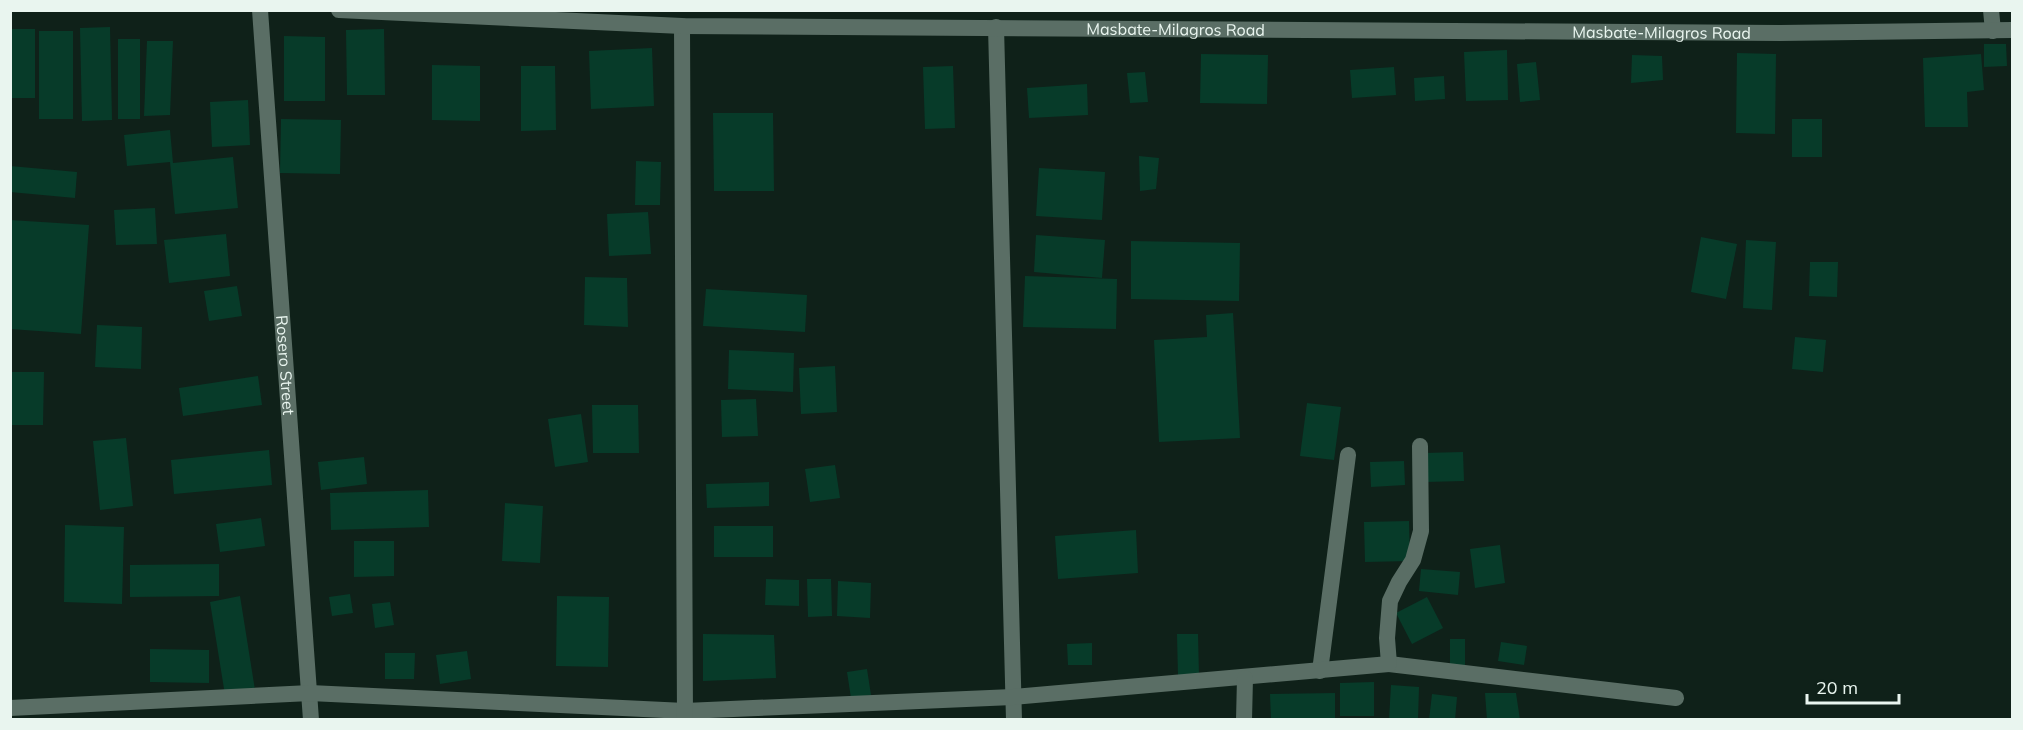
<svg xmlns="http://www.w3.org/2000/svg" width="2023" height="730" font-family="Mulish,sans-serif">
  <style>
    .building { fill: #073b29 }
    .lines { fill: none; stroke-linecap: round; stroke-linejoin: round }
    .minor { stroke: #5a6e65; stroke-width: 16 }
    .tertiary { stroke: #5a6e65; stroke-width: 16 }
    .secondary { stroke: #5a6e65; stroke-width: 16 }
    .labels { text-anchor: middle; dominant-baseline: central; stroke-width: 4.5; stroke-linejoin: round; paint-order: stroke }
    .street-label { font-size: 16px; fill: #e9f5ef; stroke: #0f2119 }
  </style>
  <rect width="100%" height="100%" fill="#0f2119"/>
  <g class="building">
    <path d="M110,27L112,120L82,121L80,28Z"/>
    <rect x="10" y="29" width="25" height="69"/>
    <path d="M384,29L385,95H347L346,30Z"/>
    <rect x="39" y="31" width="34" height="88"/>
    <path d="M284,36L325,37V101H284Z"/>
    <rect x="118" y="39" width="22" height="80"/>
    <path d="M147,41H173L170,115L144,116Z"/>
    <path d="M1984,44H2006L2007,66L1984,67Z"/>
    <path d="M652,48L654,106L591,109L589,51Z"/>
    <path d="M1507,50L1508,100L1466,101L1464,52Z"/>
    <path d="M1737,53L1776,54L1775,134L1736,133Z"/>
    <path d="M1201,54L1268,55L1267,104L1200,103Z"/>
    <path d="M1981,54L1984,90L1967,92L1968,127H1925L1923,58Z"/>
    <path d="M1632,55L1662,56L1663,80L1631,83Z"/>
    <path d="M1536,62L1540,100L1520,102L1517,64Z"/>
    <path d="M432,65L480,66V121L432,120Z"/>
    <path d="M521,66H555L556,130L521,131Z"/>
    <path d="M953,66L955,128L925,129L923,67Z"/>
    <path d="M1394,67L1396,95L1352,98L1350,70Z"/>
    <path d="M1145,72L1148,102L1130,103L1127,73Z"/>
    <path d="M1444,76L1445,99L1415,101L1414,78Z"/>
    <path d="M1087,84L1088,115L1029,118L1027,88Z"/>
    <path d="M248,100L250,145L212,147L210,102Z"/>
    <path d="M713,113H773L774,191H714Z"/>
    <path d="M281,119L341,120L340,174L280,173Z"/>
    <rect x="1792" y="119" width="30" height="38"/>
    <path d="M170,130L173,163L233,157L238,208L175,214L170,162L127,166L124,135Z"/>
    <path d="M1139,156L1159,158L1156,189L1140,191Z"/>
    <path d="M636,161L661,162L660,205H635Z"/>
    <path d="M10,166L77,172L75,198L10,192Z"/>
    <path d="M1039,168L1105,172L1102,220L1036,216Z"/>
    <path d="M155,208L157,244L116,245L114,210Z"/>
    <path d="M648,212L651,254L609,256L607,214Z"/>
    <path d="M10,220L89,225L81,334L10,329Z"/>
    <path d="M226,234L230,276L169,283L164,240Z"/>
    <path d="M1036,235L1105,240L1102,278L1034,272Z"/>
    <path d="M1701,237L1737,244L1726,299L1691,292Z"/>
    <path d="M1746,240L1776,242L1772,310L1743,308Z"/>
    <path d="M1131,241L1240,243L1239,301L1131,299Z"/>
    <path d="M1810,262H1838L1837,297L1809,296Z"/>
    <path d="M1025,276L1117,279L1116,329L1023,327Z"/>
    <path d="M585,277L627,278L628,327L584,325Z"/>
    <path d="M237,286L242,316L209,321L204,291Z"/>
    <path d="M706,289L807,295L805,332L703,326Z"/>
    <path d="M1233,313L1240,438L1159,442L1154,340L1207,337L1206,315Z"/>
    <path d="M97,325L142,327L141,369L95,367Z"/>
    <path d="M1795,337L1826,340L1823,372L1792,369Z"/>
    <path d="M729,350L794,353L793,392L728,389Z"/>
    <path d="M835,366L837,412L801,414L799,368Z"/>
    <path d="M10,372H44L43,425H10Z"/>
    <path d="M258,376L262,405L183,416L179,388Z"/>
    <path d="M756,399L758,436L722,437L721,400Z"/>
    <path d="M1307,403L1341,407L1334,460L1300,456Z"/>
    <path d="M592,405H638L639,453H593Z"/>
    <path d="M581,414L588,462L555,467L548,419Z"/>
    <path d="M126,438L133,506L100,510L93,441Z"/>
    <path d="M269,450L272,485L174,494L171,460Z"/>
    <path d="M1463,452L1464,481L1425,482L1424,453Z"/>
    <path d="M364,457L367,484L321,490L318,462Z"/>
    <path d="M1404,461L1405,485L1371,487L1370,462Z"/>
    <path d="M835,465L840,498L810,502L805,469Z"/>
    <path d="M769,482V506L707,508L706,484Z"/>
    <path d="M428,490L429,527L331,530L330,493Z"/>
    <path d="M505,503L543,506L540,563L502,561Z"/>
    <path d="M261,518L265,546L220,552L216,524Z"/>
    <path d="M1409,521L1410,561L1365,562L1364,522Z"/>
    <path d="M65,525L124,527L122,604L64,602Z"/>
    <rect x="714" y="526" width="59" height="31"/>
    <path d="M1136,530L1138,573L1058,579L1055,536Z"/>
    <path d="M354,541H394V576L354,577Z"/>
    <path d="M1500,545L1505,583L1475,588L1470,549Z"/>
    <path d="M219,564V596L130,597V565Z"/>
    <path d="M1421,569L1460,572L1458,595L1419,591Z"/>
    <path d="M766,579L799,580V606L765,605Z"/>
    <path d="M807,579H831L832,616L808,617Z"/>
    <path d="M838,581L871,583L870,618L837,616Z"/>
    <path d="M350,594L353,613L332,616L329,597Z"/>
    <path d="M240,596L255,690L225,695L210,602Z"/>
    <path d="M557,596L609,597L608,667L556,666Z"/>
    <path d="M1427,597L1443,628L1412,644L1396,613Z"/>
    <path d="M390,602L394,625L375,628L372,604Z"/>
    <path d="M703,634L774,635L776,678L703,681Z"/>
    <path d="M1177,634H1198L1199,676L1178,677Z"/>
    <path d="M1450,639H1465V665L1450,666Z"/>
    <path d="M1501,642L1527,646L1524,665L1498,661Z"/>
    <path d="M1092,643V665H1068L1067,644Z"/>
    <path d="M150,649L209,650V683L150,682Z"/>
    <path d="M467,651L471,679L440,684L436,655Z"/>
    <path d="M385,653H415L414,679H385Z"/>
    <path d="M867,669L871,695L851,698L847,672Z"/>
    <path d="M1374,682V716H1340V683Z"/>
    <path d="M1391,685L1419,687L1418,720H1389Z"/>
    <path d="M1335,693V720H1271L1270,694Z"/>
    <path d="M1485,693H1516L1520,720H1487Z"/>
    <path d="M1432,694L1457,697L1455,720H1429Z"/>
  </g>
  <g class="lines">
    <g class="minor">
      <path id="s1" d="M260,10L311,720"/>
      <path d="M1991,10L1993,31"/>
      <path d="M996,27L1014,720"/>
      <path d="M1389,664L1676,698"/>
      <path d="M1320,671L1348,455"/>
      <path d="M10,708L310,693L685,711L1013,697L1389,664L1387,638L1390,601L1399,582L1413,560L1421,531L1420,446"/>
      <path d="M1244,720L1245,678"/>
    </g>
    <path class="tertiary" d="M682,26L685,720"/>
    <path class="secondary" id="s2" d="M339,10L682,26L1780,33L2012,30"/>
  </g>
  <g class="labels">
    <g class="street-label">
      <text stroke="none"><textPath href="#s2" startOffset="837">Masbate-Milagros Road</textPath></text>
      <text stroke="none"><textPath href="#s2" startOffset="1323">Masbate-Milagros Road</textPath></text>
      <text stroke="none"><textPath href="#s1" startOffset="356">Rosero Street</textPath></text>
    </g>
  </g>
  <rect width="2023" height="730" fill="none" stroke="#e9f5ef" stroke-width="24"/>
  <path d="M1807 694v9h92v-9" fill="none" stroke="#e9f5ef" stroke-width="3"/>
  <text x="1816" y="694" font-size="18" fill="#e9f5ef" stroke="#0f2119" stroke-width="4.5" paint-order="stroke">20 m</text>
</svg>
